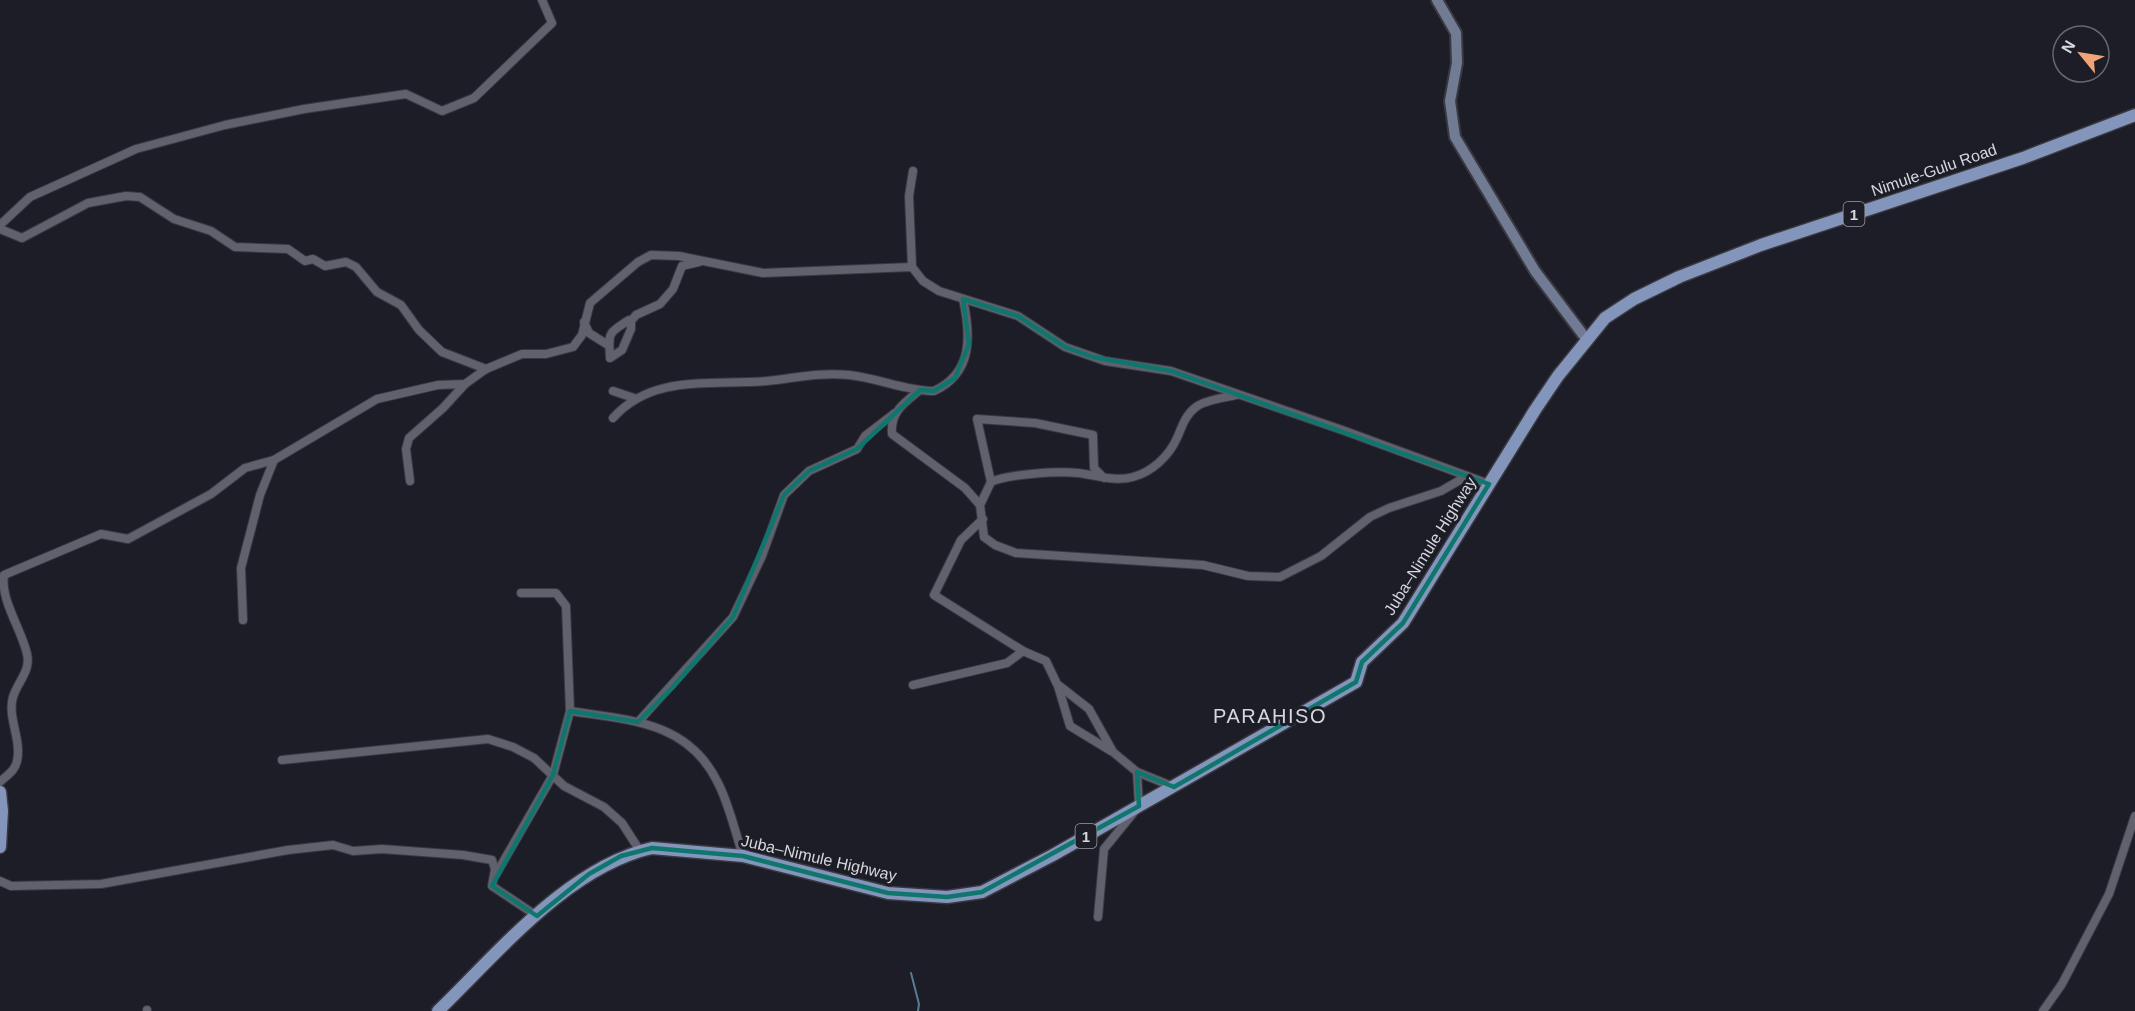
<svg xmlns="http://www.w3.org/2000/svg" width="2135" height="1011" font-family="Arial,sans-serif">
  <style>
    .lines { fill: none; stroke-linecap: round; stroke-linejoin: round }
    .stream { stroke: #577c94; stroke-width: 2 }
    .street-casing { stroke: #393941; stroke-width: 10 }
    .secondary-casing { stroke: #393941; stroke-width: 14 }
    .primary-casing { stroke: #393941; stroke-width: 15 }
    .street { stroke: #61616d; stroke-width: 8 }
    .secondary { stroke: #727b94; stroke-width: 10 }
    .primary { stroke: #8395bb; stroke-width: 12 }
    .marked { fill: none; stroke: #0f766e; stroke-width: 4.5; stroke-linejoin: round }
    .labels { text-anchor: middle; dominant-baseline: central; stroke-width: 6; stroke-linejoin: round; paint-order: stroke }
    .shield { fill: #1d1d27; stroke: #9e9ea6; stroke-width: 1.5 }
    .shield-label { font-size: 15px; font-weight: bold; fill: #d6d6dd }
    .street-label { font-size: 16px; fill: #d6d6dd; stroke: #1d1d27 }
    .quarter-label { font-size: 20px; letter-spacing: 1.5px; fill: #d6d6dd; stroke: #1d1d27 }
  </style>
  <rect width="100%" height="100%" fill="#1d1d27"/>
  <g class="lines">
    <path class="stream" d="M911,973L919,1004L918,1011"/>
    <defs>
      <g id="street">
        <path d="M0,225L30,197L136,149L225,125L304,109L406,94L442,111L474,98L552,23L542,0"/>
        <path d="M0,229L22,238L88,203L126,196L140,197L174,219L211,231L235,247L288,249L305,261L313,259L325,266L346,262L356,267L377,292L401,305L419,330L442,352L486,369"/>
        <path d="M912,267L909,196L913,171"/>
        <path d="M631,321L629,320C606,334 609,334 610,358L622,350L631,329V321L636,315L660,304L673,289L682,266L699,262"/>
        <path d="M584,322L589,333L608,345"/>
        <path d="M920,390C904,403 890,412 892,434L965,488L980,505"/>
        <path d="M613,391L634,398"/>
        <path d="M613,418C653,373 713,386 767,381C795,378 821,372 849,375C878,378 906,391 934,391C973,373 971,336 963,299"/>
        <path d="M1104,478L1094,468L1093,435L1035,423L977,419L991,482C1007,474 1059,471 1078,473C1096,475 1115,482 1133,477C1152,472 1169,456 1177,438C1182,427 1185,415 1196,407C1205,400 1224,398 1236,395"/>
        <path d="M410,481L406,449L409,438L443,408L465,384"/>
        <path d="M991,482L980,505L984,537L995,545L1016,553L1203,565L1248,576L1280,577L1321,556L1370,517L1389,508L1441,491L1467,476"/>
        <path d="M983,519L961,540L934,595L1023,651L1046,661L1057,684L1089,709L1113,752L1137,772L1139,806L1104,849L1098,917"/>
        <path d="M521,593H556L566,606L570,711"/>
        <path d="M243,620L241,568L260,495L274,460L377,399L438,385L465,384L486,369L522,354H546L573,347L582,335L590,303L638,262L651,255L679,256L763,273L912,267L923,281L939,291L1018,316L1065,347L1105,361L1171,371L1345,431L1489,484"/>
        <path d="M913,685L1007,663L1023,651"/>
        <path d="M1058,686L1070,726L1111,751"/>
        <path d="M638,722L733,617L762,556L784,495L809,471L857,449L865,436L895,413"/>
        <path d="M282,760L488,739L513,747L534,758L564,786L604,807L622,823L640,851"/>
        <path d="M1137,772L1174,787"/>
        <path d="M0,782C7,775 15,771 17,761C22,740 7,717 13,697C18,681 31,671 27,654C22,630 0,600 4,575L101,534L128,539L211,494L245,468L274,460"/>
        <path d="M495,876L553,775L570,711C628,720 687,721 717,781C729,803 735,832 743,856"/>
        <path d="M0,881L11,886L101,884L288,850L333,845L353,851L382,849L463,855L492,860L495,869L492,886L537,916"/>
        <path d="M147,1010V1011"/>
        <path d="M2043,1011L2062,984L2109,894L2135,816"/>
      </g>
      <path id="secondary" d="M1437,0L1456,33L1457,63L1450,101L1455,137L1535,271L1587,340"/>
      <g id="primary">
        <path d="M0,792L2,811L0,847"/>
        <path d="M438,1011C498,953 568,867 652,848L743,856L888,893L947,897L982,892L1053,855L1356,682L1362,662L1403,623L1535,410L1558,376L1605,318L1634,299L1679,277L1761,245L2023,158L2135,115"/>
      </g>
    </defs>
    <use href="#street" class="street-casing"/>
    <use href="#secondary" class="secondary-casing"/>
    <use href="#primary" class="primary-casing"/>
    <use href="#street" class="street"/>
    <use href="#secondary" class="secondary"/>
    <use href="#primary" class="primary"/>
  </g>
  <path class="marked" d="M963,299L1018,316L1065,347L1093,357L1171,371L1489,484L1403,623L1362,662L1356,682L1174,787L1137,772L1139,806L982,892L947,897L888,893L743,856L652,848L621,856L589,874L537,916L492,886L553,775L570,711L638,722L673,687L733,617L784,495L809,471L857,449L920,390L934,391L955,378L969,344Z"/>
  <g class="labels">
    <g class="shield">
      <rect x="1843.5" y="202" width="21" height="24" rx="4.5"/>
      <rect x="1075.5" y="824" width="21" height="24" rx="4.5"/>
    </g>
    <g class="shield-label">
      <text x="1854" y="214">1</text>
      <text x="1086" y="836">1</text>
    </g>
    <g class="street-label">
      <text transform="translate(1934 170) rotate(-19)">Nimule-Gulu Road</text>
      <text transform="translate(1430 546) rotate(-58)">Juba–Nimule Highway</text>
      <text transform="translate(819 858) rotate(13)">Juba–Nimule Highway</text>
    </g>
    <g class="quarter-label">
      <text x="1270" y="716">PARAHISO</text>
    </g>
  </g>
  <g transform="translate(2081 54) rotate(300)"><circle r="28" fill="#1d1d27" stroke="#676770" stroke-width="1.5"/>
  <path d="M0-4.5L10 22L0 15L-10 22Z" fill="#f0a279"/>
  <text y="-9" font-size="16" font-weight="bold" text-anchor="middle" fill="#d6d6dd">N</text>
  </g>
</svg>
